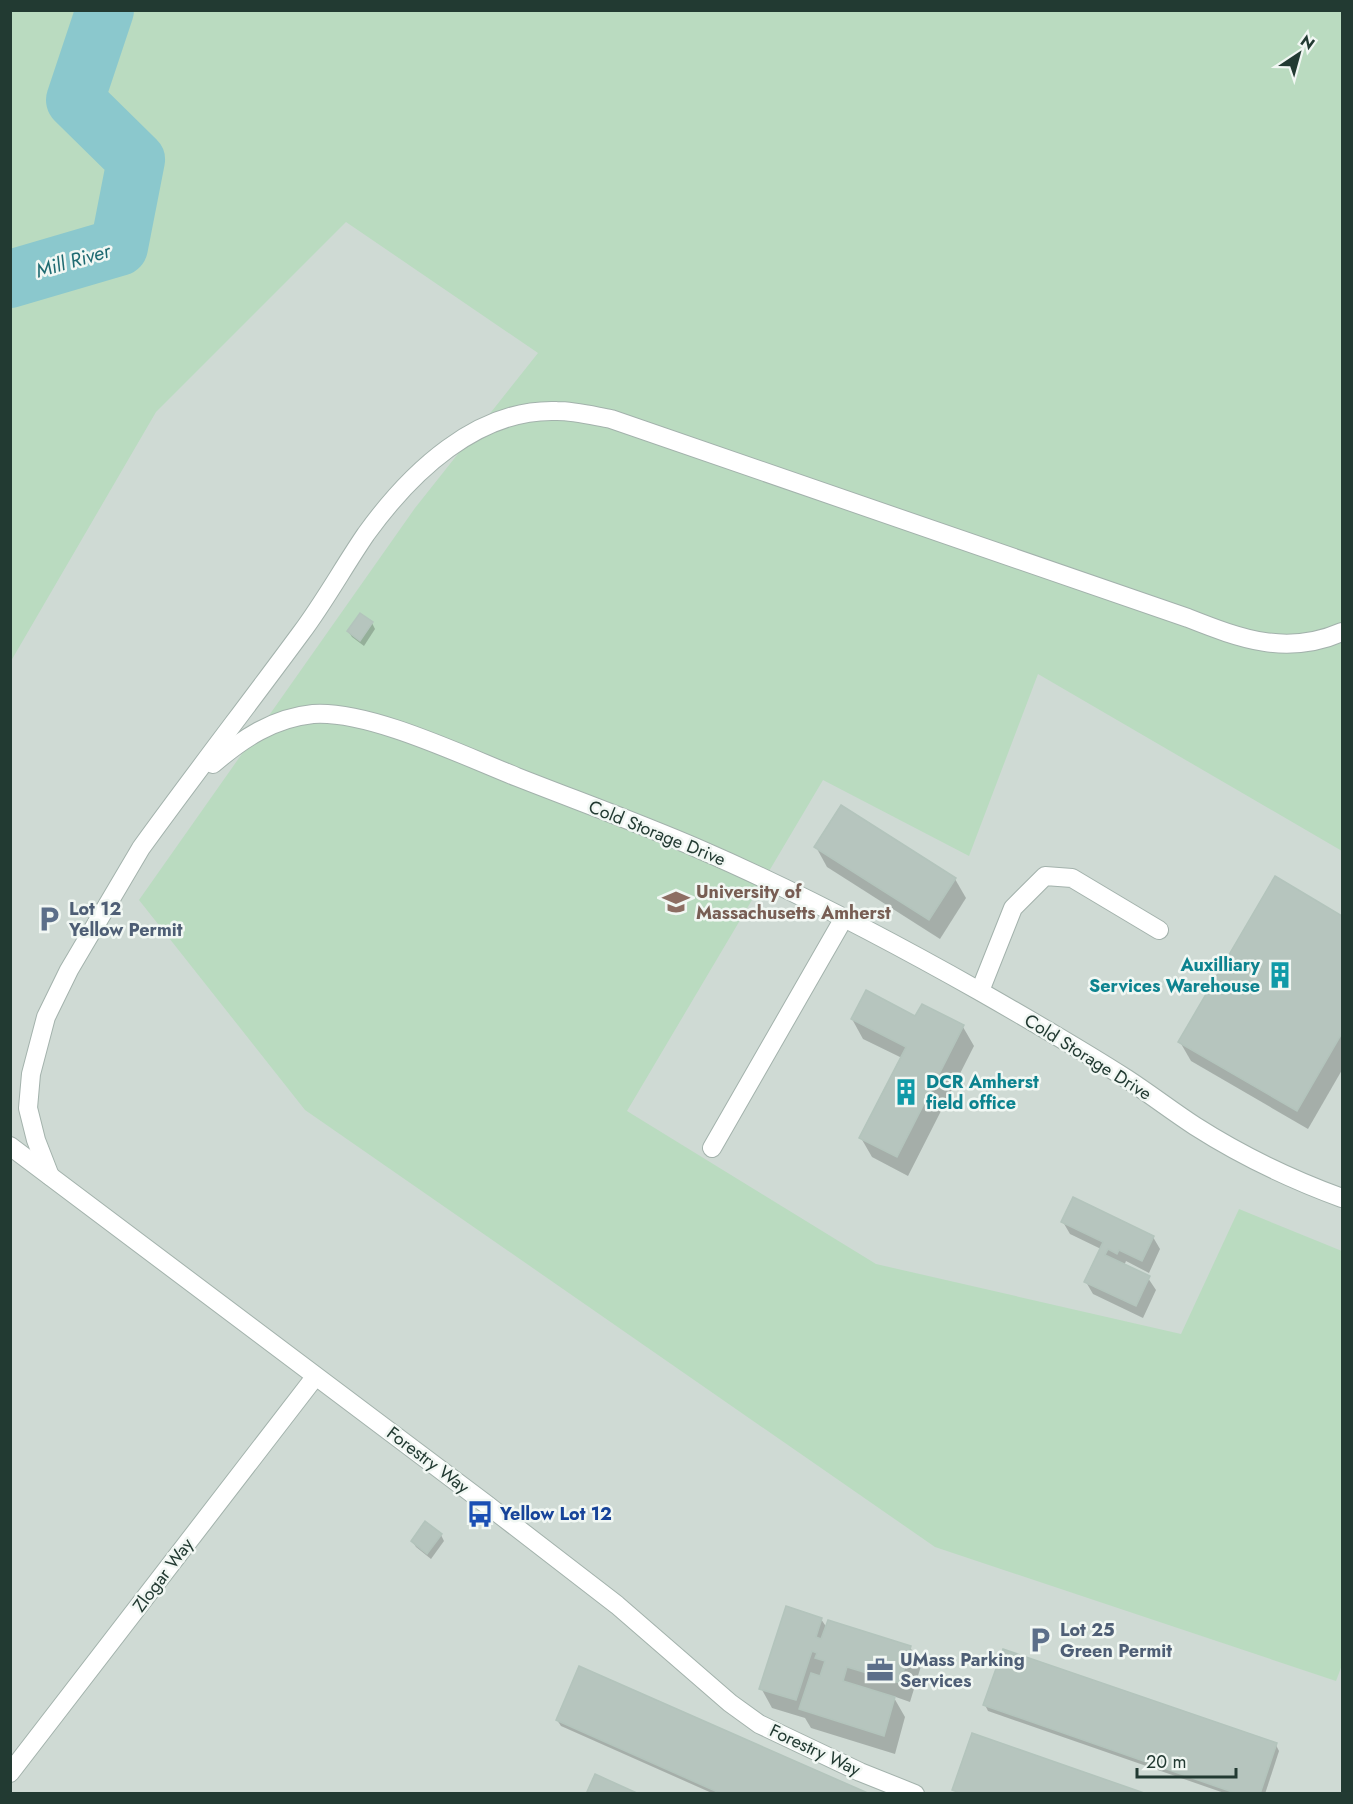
<svg xmlns="http://www.w3.org/2000/svg" width="1353" height="1804" font-family="Jost,sans-serif">
  <style>
    .built { fill: #cfdad4 }
    .green { fill: #badbc0 }
    .shadow { fill: #0003 }
    .lines { fill: none; stroke-linecap: round; stroke-linejoin: round }
    .river { stroke: #8bc8cd; stroke-width: 58 }
    .building { fill: #b6c5be; stroke: #b3c4bc; stroke-width: 1.5 }
    .minor-casing { stroke: #a3b2ac; stroke-width: 20 }
    .minor { stroke: #fff; stroke-width: 18 }
    .labels { text-anchor: middle; dominant-baseline: central; stroke-width: 5; stroke-linejoin: round; paint-order: stroke }
    .street-label { font-size: 18px; fill: #223a32; stroke: #f1f7f3 }
    .education-label { font-size: 18px; font-weight: bold; fill: #785e54; stroke: #f1f7f3; text-anchor: start }
    .service-label { font-size: 18px; font-weight: bold; fill: #4e5e75; stroke: #f1f7f3; text-anchor: start }
    .culture-label { font-size: 18px; font-weight: bold; fill: #0d838f; stroke: #f1f7f3; text-anchor: end }
    .transit-label { font-size: 18px; font-weight: bold; fill: #164399; stroke: #f1f7f3; text-anchor: start }
    .water-label { font-size: 20px; font-style: italic; fill: #1f6b72; stroke: #f1f7f3 }
  </style>
  <rect width="100%" height="100%" fill="#e0eae5"/>
  <rect class="built" x="11" y="11" width="1331" height="1782"/>
  <path class="green" d="M11,11H1342V851L1038,674L969,856L823,780L627,1111L876,1264L1181,1334L1239,1209L1342,1251V1665L1336,1681L935,1547L305,1110L139,900L415,508L538,353L346,222L156,412L11,661Z"/>
  <g class="shadow">
    <path d="M372,623L375,629L364,646L352,637L348,631Z"/>
    <path d="M816,847L955,879L966,898L940,939L827,867Z"/>
    <path d="M1275,879L1342,918V1070L1308,1129L1191,1061L1180,1042Z"/>
    <path d="M916,1018L963,1027L974,1046L908,1176L872,1157L861,1138L902,1058L863,1039L852,1019Z"/>
    <path d="M1063,1222L1153,1237L1160,1249L1149,1273L1126,1261L1124,1266L1148,1278L1156,1290L1143,1318L1093,1294L1086,1282L1101,1249L1070,1234Z"/>
    <path d="M441,1535L444,1541L431,1559L416,1547L412,1541Z"/>
    <path d="M821,1619L827,1628L910,1647L921,1666L910,1702L893,1696L905,1717L895,1754L811,1728L805,1718L772,1708L761,1688Z"/>
    <path d="M985,1705L1276,1745L1279,1751L1265,1794H1227L988,1711Z"/>
    <path d="M557,1720L866,1794H714L561,1726Z"/>
  </g>
  <g class="lines">
    <path class="river" d="M10,279L119,247L136,160L75,100L105,10"/>
  </g>
  <g class="building">
    <path d="M360,613L373,622L360,641L347,631Z"/>
    <path d="M841,805L956,878L929,920L814,847Z"/>
    <path d="M1275,876L1342,916V1033L1297,1111L1178,1042Z"/>
    <path d="M866,990L915,1016L922,1004L964,1025L897,1157L859,1138L906,1047L851,1019Z"/>
    <path d="M1073,1197L1154,1236L1142,1261L1119,1250L1117,1254L1108,1249L1105,1255L1150,1276L1136,1306L1084,1282L1103,1242L1061,1222Z"/>
    <path d="M425,1521L442,1534L427,1554L411,1541Z"/>
    <path d="M786,1606L822,1618L816,1637L821,1639L828,1620L911,1646L900,1683L847,1667L843,1681L895,1697L884,1736L799,1709L811,1673L820,1676L825,1661L815,1658L817,1653L812,1651L796,1700L759,1689Z"/>
    <path d="M1003,1649L1277,1743L1260,1794H1238L983,1705Z"/>
    <path d="M579,1666L870,1794H722L556,1720Z"/>
    <path d="M972,1733L1147,1794H963L952,1790Z"/>
    <path d="M595,1774L639,1794H586Z"/>
  </g>
  <g class="lines">
    <defs>
      <g id="minor">
        <path d="M213,764C242,739 273,718 313,714C369,710 464,756 517,777C578,801 639,823 699,849C796,891 889,940 981,992C1030,1020 1080,1049 1127,1079C1150,1094 1172,1111 1195,1126C1242,1156 1290,1179 1342,1198"/>
        <path d="M980,991L1013,908L1045,876L1072,878L1159,930"/>
        <path d="M10,1146L486,1504L617,1605L730,1703L759,1724L860,1772L915,1794"/>
        <path d="M712,1148L844,918"/>
        <path d="M50,1176L36,1140L28,1108L31,1074L46,1017L69,970L141,848C193,776 248,705 301,633C325,601 344,566 366,534C410,473 477,408 557,411C575,411 594,416 611,419L1188,618C1241,639 1287,656 1342,632"/>
        <path d="M10,1773L315,1377"/>
      </g>
    </defs>
    <use href="#minor" class="minor-casing"/>
    <use href="#minor" class="minor"/>
  </g>
  <defs>
    <symbol id="university-bare" viewBox="-9 -9 18 18"><path d="M0-5L7-2L0 1L-7-2ZM-4 1L0 2.5L4 1V4Q0 6-4 4Z" fill="#8d6e63" stroke="#f1f7f3" stroke-width="2.5" paint-order="stroke"/></symbol>
    <symbol id="parking-bare" viewBox="-9 -9 18 18"><path d="M-3.5-5.5H1a3.5 3.5 0 0 1 0 7H-1V5.5H-3.5ZM-1-3.4V-.6H.8a1.4 1.4 0 0 0 0-2.8Z" fill="#5c6f8a" stroke="#f1f7f3" stroke-width="2.5" paint-order="stroke"/></symbol>
    <symbol id="building-bare" viewBox="-9 -9 18 18"><path d="M-4-6H4V6H1V3H-1V6H-4ZM-2.5-4.3h1.7v1.8h-1.7ZM.8-4.3h1.7v1.8H.8ZM-2.5-1h1.7V.8h-1.7ZM.8-1h1.7V.8H.8Z" fill="#0f9aa8" stroke="#f1f7f3" stroke-width="2.5" paint-order="stroke"/></symbol>
    <symbol id="bus-bare" viewBox="-9 -9 18 18"><path d="M-5-6H5V4H4V6H2V4H-2V6H-4V4H-5ZM-3.5-4V0h7V-4ZM-3.5 1.2v1.5H-2V1.2ZM2 1.2v1.5H3.5V1.2Z" fill="#1a4fb4" stroke="#f1f7f3" stroke-width="2.5" paint-order="stroke"/></symbol>
    <symbol id="office-bare" viewBox="-9 -9 18 18"><path d="M-6-3h4V-5.5h4V-3h4V5H-6ZM-1-4.5V-3h2v-1.5ZM-6 0V1H6V0Z" fill="#5c6f8a" stroke="#f1f7f3" stroke-width="2.5" paint-order="stroke"/></symbol>
  </defs>
  <g fill-rule="evenodd">
    <use href="#university-bare" x="657" y="883" width="38" height="38"/>
    <use href="#parking-bare" x="30" y="900" width="38" height="38"/>
    <use href="#building-bare" x="1261" y="956" width="38" height="38"/>
    <use href="#building-bare" x="887" y="1073" width="38" height="38"/>
    <use href="#bus-bare" x="461" y="1495" width="38" height="38"/>
    <use href="#parking-bare" x="1021" y="1621" width="38" height="38"/>
    <use href="#office-bare" x="861" y="1651" width="38" height="38"/>
  </g>
  <g class="labels">
    <g class="street-label">
      <text transform="translate(657 833) rotate(22)">Cold Storage Drive</text>
      <text transform="translate(1088 1057) rotate(32)">Cold Storage Drive</text>
      <text transform="translate(428 1460) rotate(37)">Forestry Way</text>
      <text transform="translate(163 1575) rotate(-53)">Zlogar Way</text>
      <text transform="translate(815 1750) rotate(25)">Forestry Way</text>
    </g>
    <g class="education-label">
      <text x="696" y="892">University of<tspan x="696" dy="21">Massachusetts Amherst</tspan></text>
    </g>
    <g class="service-label">
      <text x="69" y="909">Lot 12<tspan x="69" dy="21">Yellow Permit</tspan></text>
      <text x="1060" y="1630">Lot 25<tspan x="1060" dy="21">Green Permit</tspan></text>
      <text x="900" y="1660">UMass Parking<tspan x="900" dy="21">Services</tspan></text>
    </g>
    <g class="culture-label">
      <text x="1260" y="965">Auxilliary<tspan x="1260" dy="21">Services Warehouse</tspan></text>
      <text x="926" y="1082" text-anchor="start">DCR Amherst<tspan x="926" dy="21">field office</tspan></text>
    </g>
    <g class="transit-label">
      <text x="500" y="1514">Yellow Lot 12</text>
    </g>
    <g class="water-label">
      <text transform="translate(73 261) rotate(-16)">Mill River</text>
    </g>
  </g>
  <rect width="1353" height="1804" fill="none" stroke="#223a32" stroke-width="24"/>
  <g transform="translate(1299 54) rotate(36)" stroke="#f1f7f3" stroke-width="4.5" paint-order="stroke">
  <path d="M0-4.5L10 22L0 15L-10 22Z" fill="#223a32"/>
  <text y="-9" font-size="16" font-weight="bold" text-anchor="middle" fill="#223a32">N</text>
  </g>
  <path d="M1137 1768v9h99v-9" fill="none" stroke="#223a32" stroke-width="3"/>
  <text x="1146" y="1768" font-size="18" fill="#223a32" stroke="#f1f7f3" stroke-width="4.5" paint-order="stroke">20 m</text>
</svg>
